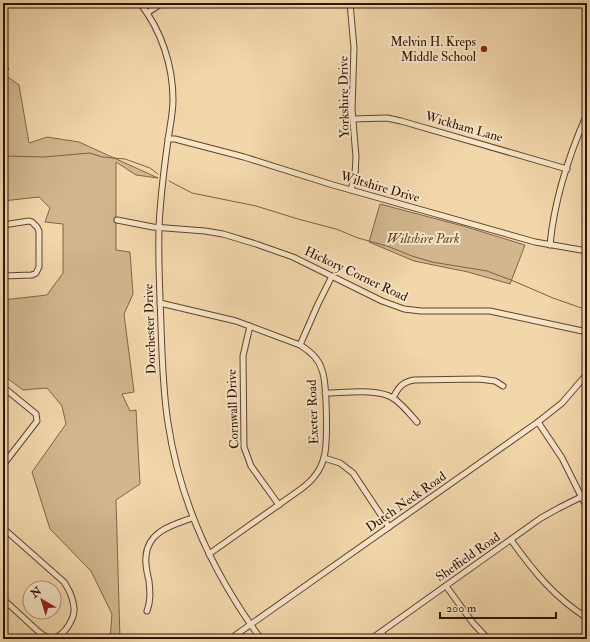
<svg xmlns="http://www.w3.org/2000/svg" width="590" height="642" font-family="'IM FELL Double Pica',serif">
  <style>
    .green { fill: #d1b68e; stroke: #816448 }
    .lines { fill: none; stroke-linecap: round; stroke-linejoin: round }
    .stream { stroke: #7d6044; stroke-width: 1 }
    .minor-casing { stroke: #61432c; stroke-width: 7 }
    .minor { stroke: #f7e5c8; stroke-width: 5 }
    .poi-dot { fill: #8f2418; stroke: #f7e5c8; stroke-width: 1.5 }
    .labels { text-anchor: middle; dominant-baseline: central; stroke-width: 4; stroke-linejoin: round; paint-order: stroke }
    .poi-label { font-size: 13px; fill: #311201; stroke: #f7e5c8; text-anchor: end }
    .street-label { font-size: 13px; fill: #311201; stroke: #f7e5c8 }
    .park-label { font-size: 13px; font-style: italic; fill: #61432b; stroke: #f7e5c8 }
  </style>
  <rect width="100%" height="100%" fill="#f2d7ab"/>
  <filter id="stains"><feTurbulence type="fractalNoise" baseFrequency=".005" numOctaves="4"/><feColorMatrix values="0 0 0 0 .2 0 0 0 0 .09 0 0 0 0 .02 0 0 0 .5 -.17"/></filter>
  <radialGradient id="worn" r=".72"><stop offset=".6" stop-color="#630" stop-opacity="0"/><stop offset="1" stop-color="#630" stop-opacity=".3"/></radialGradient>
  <g class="green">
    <path d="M3,61L9,69L4,74L19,85L29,143L47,137L79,142L158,178L136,175L116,162V250L130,252L133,294L124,314L134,392L122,394L130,411L136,410L140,484L116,500L120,639H110L112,614L91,571L50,529L32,472L66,424L62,406L47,388L23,390L3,375V300L47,295L63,273V224L45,222L50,208L39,197L3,201Z"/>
    <path d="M380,204L463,226L525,245L510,284L468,272L414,261L369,242Z"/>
  </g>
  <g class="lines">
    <g class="stream">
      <path d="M3,156L44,157L90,153L102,157L125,159L150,168L158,174"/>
      <path d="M169,181L192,193L256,206L298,219L336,229L358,238L387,246L412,256L432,262L487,271L511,280L553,298L587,310"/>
    </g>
    <defs>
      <g id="minor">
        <path d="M140,3C161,30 173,65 173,100C173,113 170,126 168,140C164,169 160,199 159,229C158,262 160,294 161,326C162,359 163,391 168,423C180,503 214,575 261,639"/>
        <path d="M350,3L354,48L352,109L356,157L355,175L351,190"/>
        <path d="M147,13L162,3"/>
        <path d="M353,119L387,118L401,121L567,169"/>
        <path d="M168,139H175L244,157L333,185L535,242L587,251"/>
        <path d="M117,220L153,227L205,231L223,234L256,244L293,257L382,301L404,309L421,311H490L587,332"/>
        <path d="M3,225L29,221L32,222L37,227L39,231V267L36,273L32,275L3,276"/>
        <path d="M550,245C554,201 569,155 587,114"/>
        <path d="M160,303L236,321L300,345C310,351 319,359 322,370C327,383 328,444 324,457C321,470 312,481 301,489L209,554"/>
        <path d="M250,326L243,356L244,447L251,466L279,505"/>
        <path d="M300,345L318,304L332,276"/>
        <path d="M3,387L36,414L37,421L3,465"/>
        <path d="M325,393C344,393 377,388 393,398C402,404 410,414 417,422"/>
        <path d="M393,398C398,388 402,382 414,380L479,379L495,381L503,386"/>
        <path d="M538,422L562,458L587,508"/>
        <path d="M324,458L340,463L353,473L389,527"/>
        <path d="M3,528L64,582C69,590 73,597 74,608C75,618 65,635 54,638C49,639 44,636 40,633L3,599"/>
        <path d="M511,540C534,572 554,597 587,618"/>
        <path d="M446,586L473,623L488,639"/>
        <path d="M147,611C151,601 150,591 149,581C147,573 145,564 146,556C148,531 173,525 192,518"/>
        <path d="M381,632L386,639"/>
        <path d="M230,639L538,422L562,403L587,374"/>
        <path d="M371,639L541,518L559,508L581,497"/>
      </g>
    </defs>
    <use href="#minor" class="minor-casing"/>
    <use href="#minor" class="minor"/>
  </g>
  <circle class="poi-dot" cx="484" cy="49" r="4"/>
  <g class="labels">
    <g class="poi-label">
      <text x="476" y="42">Melvin H. Kreps<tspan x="476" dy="15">Middle School</tspan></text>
    </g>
    <g class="street-label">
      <text transform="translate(344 97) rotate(-91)">Yorkshire Drive</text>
      <text transform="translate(464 127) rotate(16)">Wickham Lane</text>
      <text transform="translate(380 187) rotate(16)">Wiltshire Drive</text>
      <text transform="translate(356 274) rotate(25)">Hickory Corner Road</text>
      <text transform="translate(150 329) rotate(-92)">Dorchester Drive</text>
      <text transform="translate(233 409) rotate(-92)">Cornwall Drive</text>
      <text transform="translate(313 412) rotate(-92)">Exeter Road</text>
      <text transform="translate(406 502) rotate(-35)">Dutch Neck Road</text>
      <text transform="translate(468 557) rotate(-35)">Sheffield Road</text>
    </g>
    <g class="park-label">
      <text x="423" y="239">Wiltshire Park</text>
    </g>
  </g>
  <rect width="590" height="642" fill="none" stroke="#f2d7ab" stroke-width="16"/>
  <rect x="4" y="4" width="582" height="634" fill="none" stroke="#311201" stroke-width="2"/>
  <rect x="8" y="8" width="574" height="626" fill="none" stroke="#311201"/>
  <g transform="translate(42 600) rotate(322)"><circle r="19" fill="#f7e5c8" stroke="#a89178"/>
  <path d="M0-3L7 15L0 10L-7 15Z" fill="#8f2418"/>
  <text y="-6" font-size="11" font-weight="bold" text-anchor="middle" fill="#311201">N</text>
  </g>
  <path d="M440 612v6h116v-6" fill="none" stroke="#311201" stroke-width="2"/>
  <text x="446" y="612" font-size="12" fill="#311201" stroke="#f7e5c8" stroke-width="3" paint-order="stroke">200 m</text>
  <rect width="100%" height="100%" filter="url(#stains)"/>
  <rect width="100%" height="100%" fill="url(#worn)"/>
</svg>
